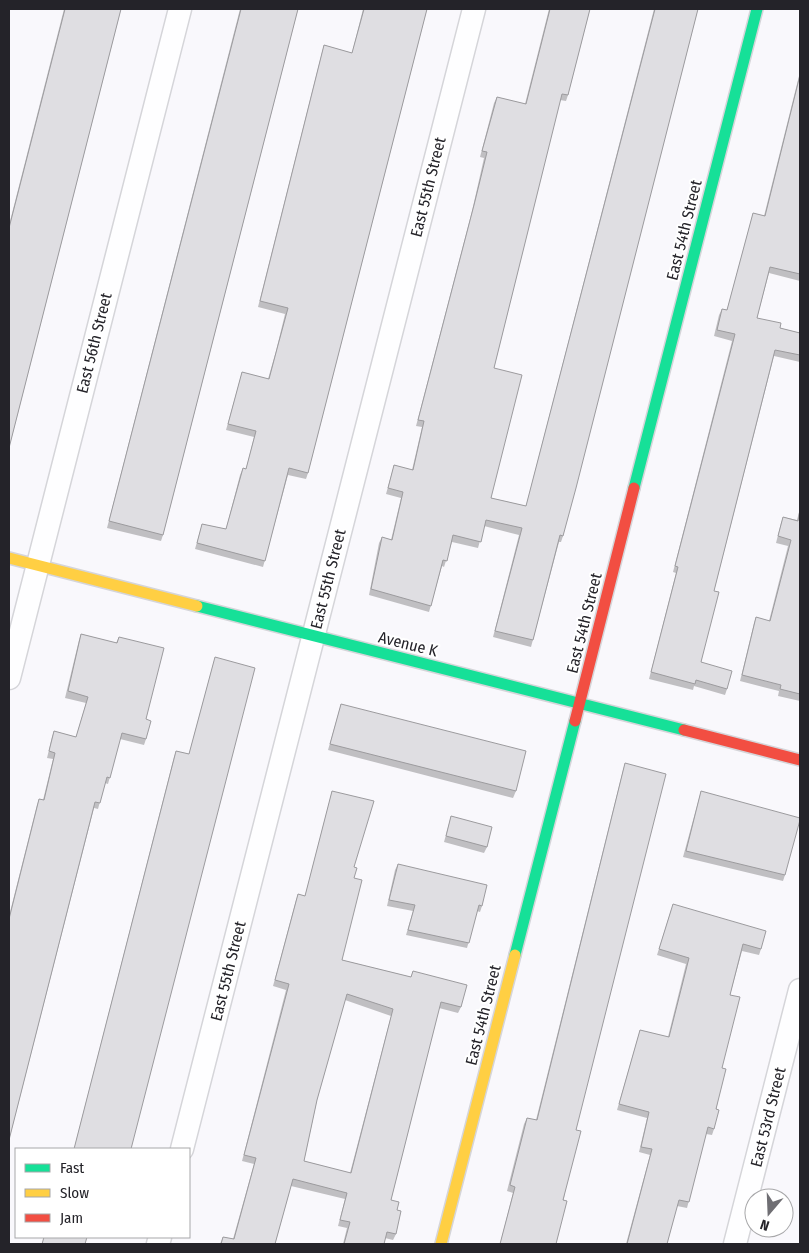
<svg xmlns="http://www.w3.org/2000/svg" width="809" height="1253" font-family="'Fira Sans Condensed',sans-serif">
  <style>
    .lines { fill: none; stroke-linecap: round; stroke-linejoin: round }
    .street-casing { stroke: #d5d5d9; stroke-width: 25 }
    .fast-casing { stroke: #d5d5d9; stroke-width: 14 }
    .slow-casing { stroke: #d5d5d9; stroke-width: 14 }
    .jam-casing { stroke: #d5d5d9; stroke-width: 14 }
    .street { stroke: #fefeff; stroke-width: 22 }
    .fast { stroke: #16e098; stroke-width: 11 }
    .slow { stroke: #ffcf43; stroke-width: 11 }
    .jam { stroke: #f24e42; stroke-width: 11 }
    .wall { fill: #c0bfc2; fill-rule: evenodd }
    .building { fill: #dfdee2; stroke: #9c9b9e; fill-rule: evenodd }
    .labels { text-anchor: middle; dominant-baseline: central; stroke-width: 4; stroke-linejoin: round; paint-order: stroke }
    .street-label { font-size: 16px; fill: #242329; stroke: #fff }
  </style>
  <rect width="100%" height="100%" fill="#f9f8fc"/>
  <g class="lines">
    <defs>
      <g id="street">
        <path d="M9,678L180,9"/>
        <path d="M182,1149L474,9"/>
        <path d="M158,1244L160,1237"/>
        <path d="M735,1244L800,990"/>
      </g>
      <g id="fast">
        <path d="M634,488L757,9"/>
        <path d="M197,606L684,730"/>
        <path d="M515,955L575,721"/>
      </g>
      <g id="slow">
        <path d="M9,558L197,606"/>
        <path d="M441,1244L515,955"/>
      </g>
      <g id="jam">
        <path d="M575,721L634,488"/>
        <path d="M684,730L800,760"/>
      </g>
    </defs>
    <use href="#street" class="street-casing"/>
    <use href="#fast" class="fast-casing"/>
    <use href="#slow" class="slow-casing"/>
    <use href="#jam" class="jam-casing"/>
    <use href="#street" class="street"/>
    <use href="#fast" class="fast"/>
    <use href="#slow" class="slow"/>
    <use href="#jam" class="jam"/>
  </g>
  <g class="wall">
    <path d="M64,9H121L9,448V225Z"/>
    <path d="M240,9H298L163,535L161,541L107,528Z"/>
    <path d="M363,9H427L308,473L306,479L288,475L263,567L195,549L202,524L226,529L240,475L243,468L246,469L254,437L226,430L242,372L268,379L276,351L285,314L258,307L322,52L324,45L352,53Z"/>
    <path d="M549,9H590L568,95L566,101L560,100L494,368L491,498L526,506L654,9H698L563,536L561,542H559L531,647L493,637L519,535L484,526L478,548L452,542L444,567L442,566L429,612L369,595L379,543L382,537L391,540L401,498L386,494L392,472L394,465L412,470L422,427L416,426L472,211L484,158L480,157L494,103L497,97L525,104Z"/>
    <path d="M800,72V281L769,273L757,318L780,328L800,333V362L774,356L714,591L701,662L727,689L725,695L694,686L693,690L649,679L676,573L673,572L732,341L714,336L719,315L722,309L727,310L753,213L764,216Z"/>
    <path d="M800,508V701L778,696L779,691L740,681L754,623L756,617L769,621L788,546L776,543L781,523L783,517L797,520Z"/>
    <path d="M81,634L116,643L119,637L146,719V739L144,745L120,739L108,784L105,783L98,809L94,808L9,1140V916L37,805L39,799L43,800L53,759L47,758L52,737L54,731L76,737L86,703L65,698L79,640Z"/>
    <path d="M215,657L131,1149H74L174,757L176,751L189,754Z"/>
    <path d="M341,704L516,791L513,798L328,750Z"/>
    <path d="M625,763L576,1130L556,1244H500L513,1193L507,1191L524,1124L527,1118L536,1120L623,770Z"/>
    <path d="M332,791L354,867V878L342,960L411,977L413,971L461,1007L458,1013L439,1008L391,1200L397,1210L396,1234L393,1240L385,1238L384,1244H343L347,1228L338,1226L345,1199L291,1186L275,1244H220L223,1237L233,1239L254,1164L242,1161L286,990L273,986L296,900L298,894L305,896ZM345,1000L391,1016L350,1173L304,1161L317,1100Z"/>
    <path d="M701,791L785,875L783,881L683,857Z"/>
    <path d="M451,816L487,847L484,853L444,842Z"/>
    <path d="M398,864L482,906L480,912L477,911L467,948L406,935L413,911L387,906L395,870Z"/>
    <path d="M671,910L761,949L759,955L742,951L730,995L722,1068L714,1129L712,1135L706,1134L687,1208L677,1206L667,1244H626L650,1155L639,1152L647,1118L617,1110L640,1030L668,1037L686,964L657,955Z"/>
  </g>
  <g class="building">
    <path d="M65,9H121L9,448V228Z"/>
    <path d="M241,9H298L163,535L109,521Z"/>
    <path d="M364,9H427L308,473L289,468L265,561L197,543L202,524L226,529L243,468L246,469L256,431L228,424L242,372L269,379L278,345L288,308L260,301L324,45L352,53Z"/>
    <path d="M550,9H590L568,95L562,94L494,368L522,375L491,498L526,506L655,9H698L576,488L563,536L560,535L533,640L495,631L522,528L486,520L481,542L453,535L447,561L443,560L431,606L371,589L382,537L392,540L403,492L388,488L394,465L413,470L424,421L418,420L474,205L487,152L482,151L497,97L526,104Z"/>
    <path d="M800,75V274L770,267L757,318L781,323L780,328L800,333V355L775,350L714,591L719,592L701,662L732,671L727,689L696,680L695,684L651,672L678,567L675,566L735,334L717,330L722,309L727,310L753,213L765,216Z"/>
    <path d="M800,510V694L780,689L781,685L742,675L756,617L770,621L791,540L778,536L783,517L798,521Z"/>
    <path d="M81,634L117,643L119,637L164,648L146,719L151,721L146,739L122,733L110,778L107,777L100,803L95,802L9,1140V919L39,799L44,800L55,753L49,751L54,731L76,737L88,697L68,691Z"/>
    <path d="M215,657L255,668L131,1149H74L176,751L189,754Z"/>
    <path d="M341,704L526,751L516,791L330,744Z"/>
    <path d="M625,763L666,774L576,1130L581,1131L563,1200L567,1201L556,1244H500L515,1187L510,1185L527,1118L537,1120Z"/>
    <path d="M332,791L374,801L354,867L357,868L354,878L362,880L342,960L411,977L413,971L467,985L461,1007L441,1002L391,1200L399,1202L397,1210L401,1211L396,1234L387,1232L384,1244H344L350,1222L340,1220L347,1193L293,1179L275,1244H221L223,1237L234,1239L256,1158L244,1155L289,984L275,980L298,894L305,896ZM347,994L393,1009L351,1173L304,1161L317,1100Z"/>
    <path d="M701,791L800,818V820L785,875L686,851Z"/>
    <path d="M451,816L492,827L487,847L446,836Z"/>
    <path d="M398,864L487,885L482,906L479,905L469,943L408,930L415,905L389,900Z"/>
    <path d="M673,904L766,931L761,949L743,944L730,995L740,997L722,1068L726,1069L716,1109L719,1110L714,1129L708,1127L689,1202L679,1200L667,1244H627L652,1149L641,1147L649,1112L619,1104L640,1030L669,1037L689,958L659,949Z"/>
    <path d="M44,1237H87L85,1244H42Z"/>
  </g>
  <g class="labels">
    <g class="street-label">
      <text transform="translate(428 187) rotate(-76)">East 55th Street</text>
      <text transform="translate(684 230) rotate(-76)">East 54th Street</text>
      <text transform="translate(94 343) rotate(-76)">East 56th Street</text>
      <text transform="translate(328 579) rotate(-76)">East 55th Street</text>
      <text transform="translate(584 623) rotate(-76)">East 54th Street</text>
      <text transform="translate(408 644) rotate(14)">Avenue K</text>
      <text transform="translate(228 971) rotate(-76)">East 55th Street</text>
      <text transform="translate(483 1015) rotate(-76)">East 54th Street</text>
      <text transform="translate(768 1117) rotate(-76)">East 53rd Street</text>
    </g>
  </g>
  <rect width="809" height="1253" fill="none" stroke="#242329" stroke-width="20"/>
  <rect x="15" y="1148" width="175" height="90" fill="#ffffff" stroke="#a7a7a9"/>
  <rect x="25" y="1164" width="25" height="8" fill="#16e098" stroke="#a7a7a9"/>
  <text x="60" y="1173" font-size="15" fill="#242329">Fast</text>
  <rect x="25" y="1189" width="25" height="8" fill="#ffcf43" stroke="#a7a7a9"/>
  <text x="60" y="1198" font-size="15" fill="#242329">Slow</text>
  <rect x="25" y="1214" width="25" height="8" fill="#f24e42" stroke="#a7a7a9"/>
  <text x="60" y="1223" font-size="15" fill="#242329">Jam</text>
  <g transform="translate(769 1213) rotate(199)"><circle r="24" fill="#ffffff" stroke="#a7a7a9"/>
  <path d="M0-4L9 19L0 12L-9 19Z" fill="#6f6e73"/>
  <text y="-8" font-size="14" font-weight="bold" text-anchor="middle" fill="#242329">N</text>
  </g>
</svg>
